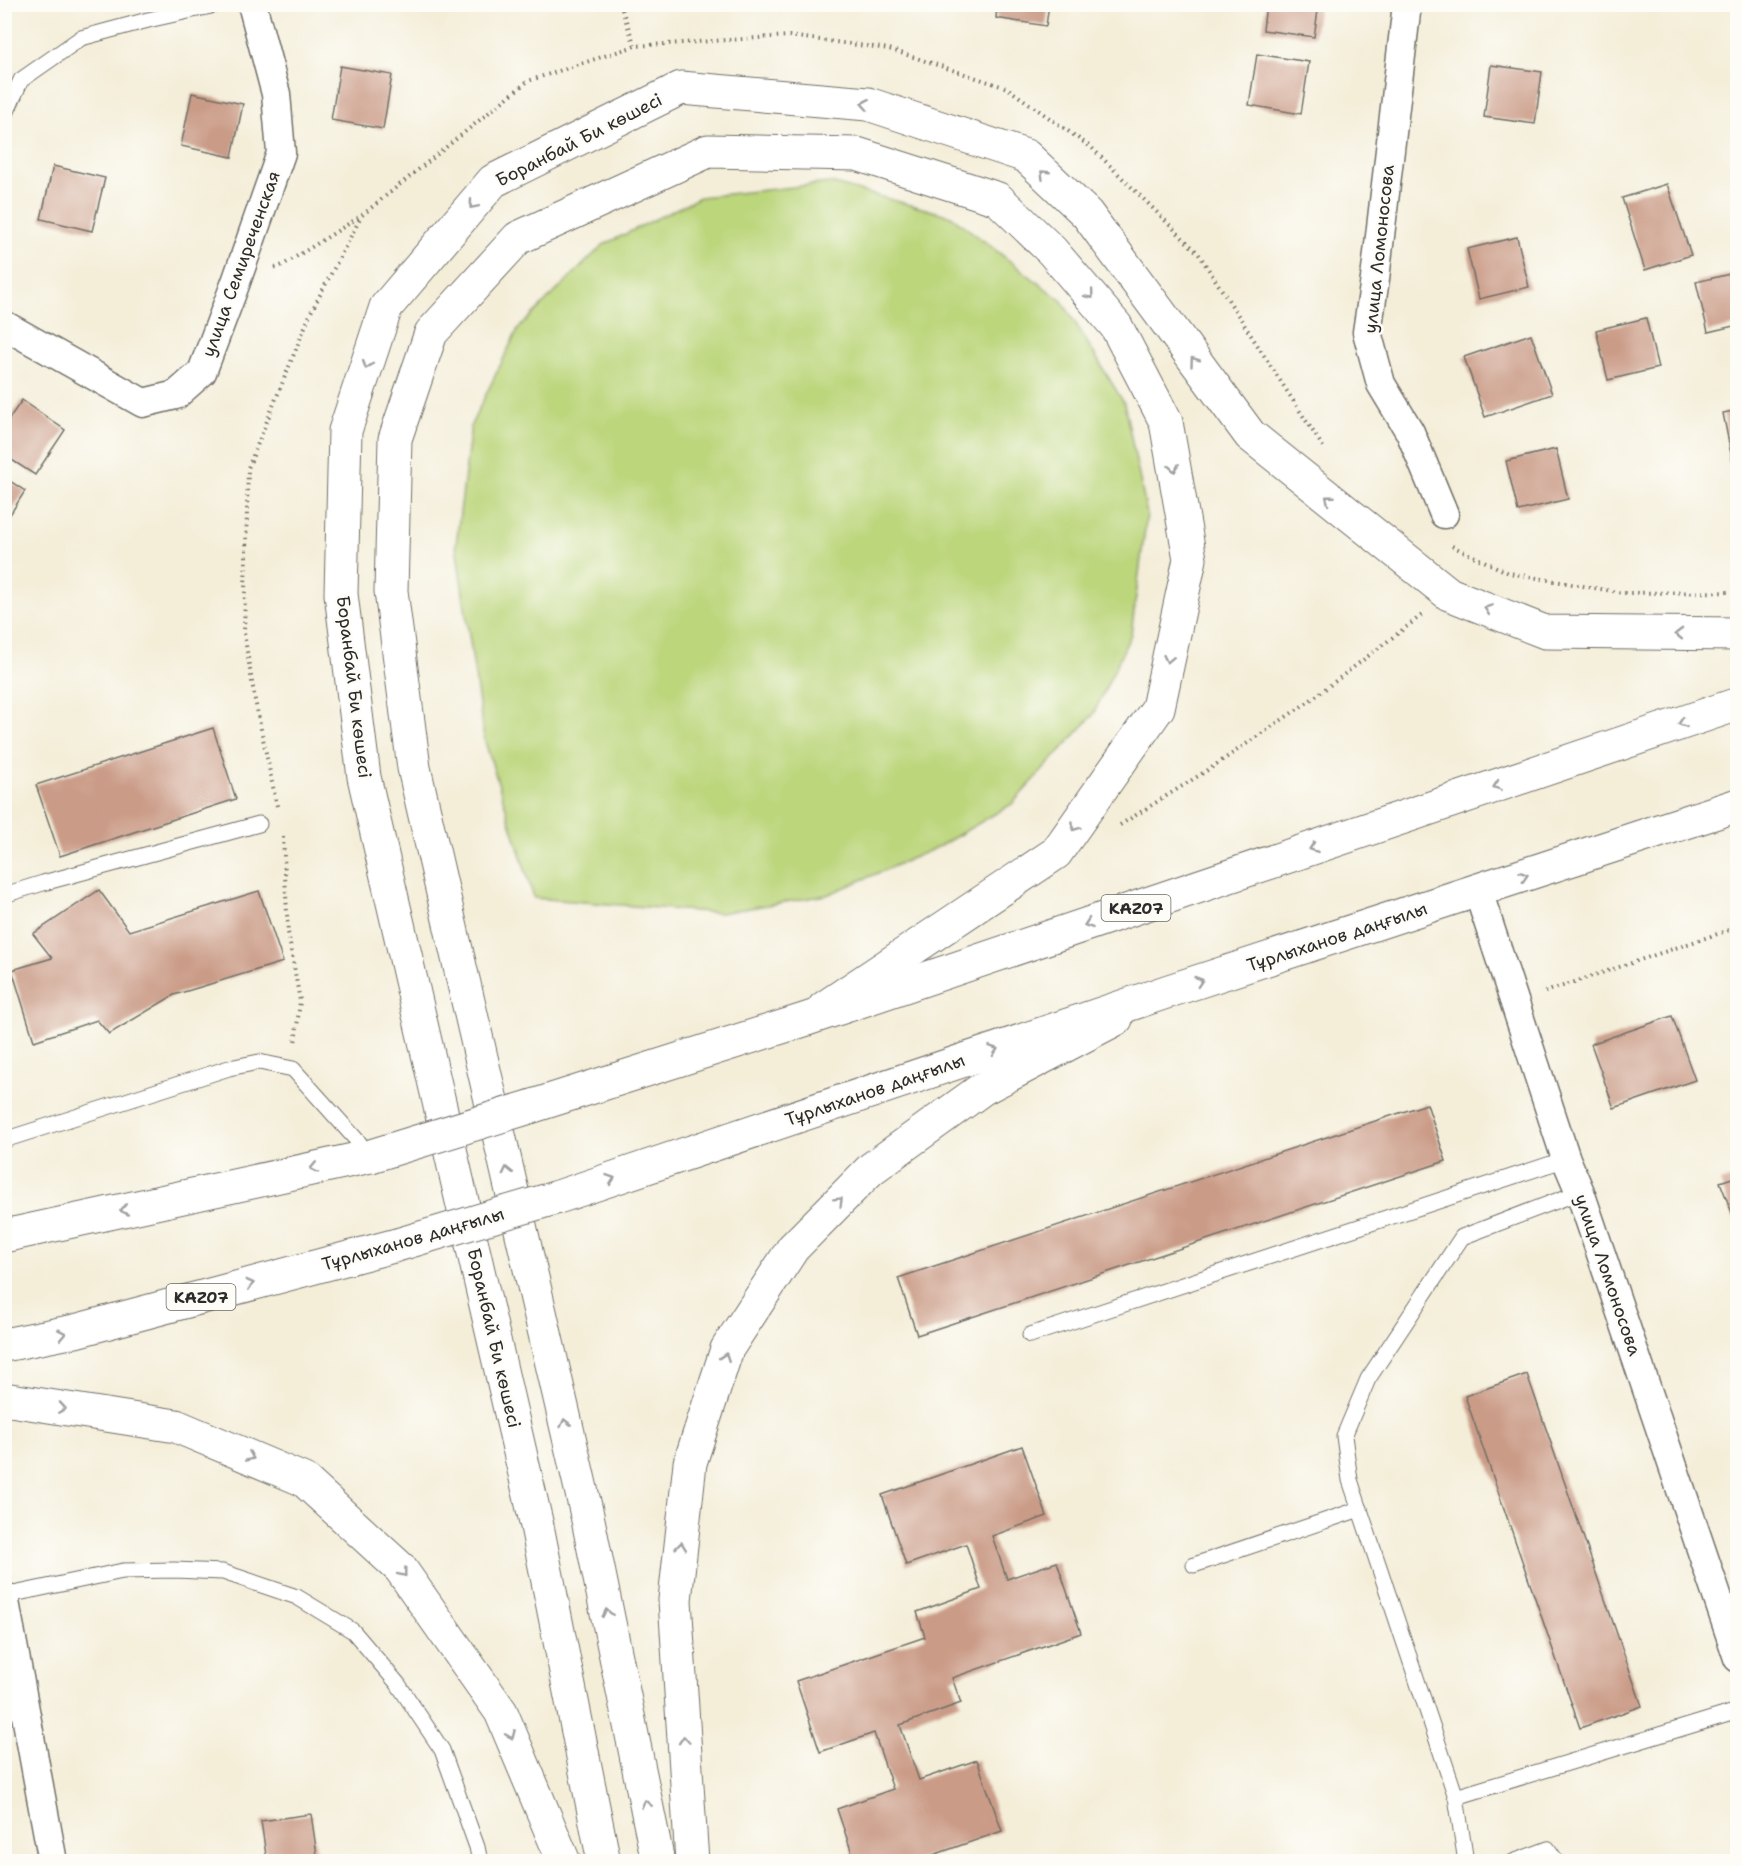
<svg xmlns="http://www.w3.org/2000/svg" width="1742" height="1866" font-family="'Shantell Sans',sans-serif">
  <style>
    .green { fill: #bcd67c; stroke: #748054; stroke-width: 1.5 }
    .building { fill: #ca9b87 }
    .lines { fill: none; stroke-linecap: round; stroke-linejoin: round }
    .service-casing { stroke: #716f68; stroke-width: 17 }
    .minor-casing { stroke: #716f68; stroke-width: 31 }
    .secondary-casing { stroke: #716f68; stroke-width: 35 }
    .primary-casing { stroke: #716f68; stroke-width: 35 }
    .trunk-casing { stroke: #716f68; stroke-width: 35 }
    .path { stroke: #716f68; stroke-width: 4; stroke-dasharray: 1.5 4.5; stroke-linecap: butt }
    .service { stroke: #fff; stroke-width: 15 }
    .minor { stroke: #fff; stroke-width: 28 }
    .secondary { stroke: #fff; stroke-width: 33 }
    .primary { stroke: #fff; stroke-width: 33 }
    .trunk { stroke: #fff; stroke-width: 33 }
    .trunk-bridge-casing { stroke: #716f68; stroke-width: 35; stroke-linecap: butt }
    .trunk-bridge { stroke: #fff; stroke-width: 33 }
    .oneway { stroke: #a0a0a0 }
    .labels { text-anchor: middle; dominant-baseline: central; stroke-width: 5; stroke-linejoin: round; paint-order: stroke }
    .shield { fill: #fdfcf7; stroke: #6a6a68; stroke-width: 1.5 }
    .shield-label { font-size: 16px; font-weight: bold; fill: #2b2b2b }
    .street-label { font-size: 18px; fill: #2b2b2b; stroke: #fdfcf7 }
  </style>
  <rect width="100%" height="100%" fill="#fdfcf7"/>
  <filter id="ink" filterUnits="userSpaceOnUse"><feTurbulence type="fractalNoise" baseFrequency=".0167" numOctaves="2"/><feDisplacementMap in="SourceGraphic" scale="12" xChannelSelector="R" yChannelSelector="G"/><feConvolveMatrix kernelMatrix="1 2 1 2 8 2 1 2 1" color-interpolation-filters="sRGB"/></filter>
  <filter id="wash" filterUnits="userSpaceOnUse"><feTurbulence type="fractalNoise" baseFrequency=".008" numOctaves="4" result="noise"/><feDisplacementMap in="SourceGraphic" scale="24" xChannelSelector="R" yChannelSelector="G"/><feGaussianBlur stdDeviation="1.35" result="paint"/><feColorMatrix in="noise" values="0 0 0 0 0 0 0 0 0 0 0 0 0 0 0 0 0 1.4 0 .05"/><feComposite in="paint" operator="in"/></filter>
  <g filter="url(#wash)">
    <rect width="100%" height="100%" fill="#f4eed9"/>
    <path class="green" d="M830,183L951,216L1062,301L1124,403L1147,514L1131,634L1093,715L1012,804L938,847L827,895L720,913L534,898L484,738L456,545L471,425L518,329L603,245L700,197Z"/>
    <g id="blocks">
      <g class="building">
        <path d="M997,4H1049L1046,26L996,18Z"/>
        <path d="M1266,4H1319L1314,37L1263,30Z"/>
        <path d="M1257,54L1309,62L1301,114L1249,105Z"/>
        <path d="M1491,65L1542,72L1535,124L1484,117Z"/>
        <path d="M340,66L392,75L383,129L331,120Z"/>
        <path d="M192,93L243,104L232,157L181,146Z"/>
        <rect x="1735" y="165" width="3" height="38"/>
        <path d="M53,166L105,178L92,231L41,219Z"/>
        <path d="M1667,184L1691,255L1645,270L1622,198Z"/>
        <path d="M1517,237L1529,287L1479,299L1467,249Z"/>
        <path d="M1738,272V325L1708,332L1696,282Z"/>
        <path d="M1646,318L1658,368L1608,380L1596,330Z"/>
        <path d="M1531,334L1552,394L1485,417L1464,357Z"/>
        <path d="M22,400L65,430L35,475L4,455V426Z"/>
        <path d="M1738,410V464H1733L1723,413Z"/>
        <path d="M1556,449L1568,499L1518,511L1506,461Z"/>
        <path d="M4,477L25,491L4,524Z"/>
        <path d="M213,728L236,799L60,856L36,785Z"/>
        <path d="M99,890L129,931L259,891L283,962L174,995L109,1034L97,1020L34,1041L12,970L52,958L33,934Z"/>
        <path d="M1672,1016L1695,1080L1614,1108L1591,1044Z"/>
        <path d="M1427,1104L1446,1161L917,1335L898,1278Z"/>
        <path d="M1738,1176V1226H1737L1720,1182Z"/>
        <path d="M1527,1374L1642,1706L1580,1728L1465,1396Z"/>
        <path d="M1022,1446L1047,1516L992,1536L1007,1579L1057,1562L1081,1633L952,1678L961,1703L900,1725L919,1780L977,1760L1002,1831L913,1862H855L837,1809L893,1789L874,1733L820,1752L796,1681L925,1637L917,1612L981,1589L966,1544L906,1565L882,1495Z"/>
        <path d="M311,1814L318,1862H267L261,1821Z"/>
      </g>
    </g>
  </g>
  <g filter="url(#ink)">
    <use href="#blocks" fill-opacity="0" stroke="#716f68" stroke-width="1.5"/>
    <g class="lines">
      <defs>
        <g id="service">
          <path d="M4,118L21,80L81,38L148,20L220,4"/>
          <path d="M4,895L43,883L259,824"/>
          <path d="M4,1140L229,1068L259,1062L293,1069L371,1156"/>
          <path d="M1030,1335L1566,1159"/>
          <path d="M1194,1565L1360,1509"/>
          <path d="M4,1596L123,1571L174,1570L223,1572L297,1597L353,1631L398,1684L442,1750L477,1847L480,1862"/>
          <path d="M1456,1797L1350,1480L1344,1436L1368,1379L1462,1237L1580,1192"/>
          <path d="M1466,1862L1456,1797L1738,1711"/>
          <path d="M1513,1862L1548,1849L1557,1862"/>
        </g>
        <g id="minor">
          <path d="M1407,4L1375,279L1367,332L1381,384L1410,432L1444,514"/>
          <path d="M4,325L143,403L176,395L202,372L236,282L281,153L276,94L252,4"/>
          <path d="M1478,891L1566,1159L1580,1192L1738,1658"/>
          <path d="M4,1596L53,1862"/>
        </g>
        <g id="secondary">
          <path d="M604,1862L537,1526L364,777L341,594L345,431L386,307L493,181L681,88L868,104L1026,156L1087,214L1250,435L1449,594L1545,632L1738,634"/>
          <path d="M658,1862L587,1515L414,768L391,591L395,439L431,333L518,238L708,151L857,154L998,199L1052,251L1116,326L1166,422L1190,559L1158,708L1056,853L824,1008"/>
        </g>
        <g id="primary">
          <path d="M4,1399L176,1426L304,1480L400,1568L501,1712L564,1862"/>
          <path d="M692,1862L675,1600L690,1463L727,1349L793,1248L871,1169L982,1089L1116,1019"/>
        </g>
        <g id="trunk">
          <path d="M533,1106L807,1019L1738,704"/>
          <path d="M555,1198L1169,991L1738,805"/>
          <path d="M4,1236L371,1156"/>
          <path d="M4,1345L75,1331L397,1245"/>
        </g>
      </defs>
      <use href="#service" class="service-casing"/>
      <use href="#minor" class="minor-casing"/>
      <use href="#secondary" class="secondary-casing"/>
      <use href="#primary" class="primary-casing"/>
      <use href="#trunk" class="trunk-casing"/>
      <g class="path">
        <path d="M620,4L635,46"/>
        <path d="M275,268L283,265L361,216L528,81L635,46L789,36L889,49L1007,88L1092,148L1198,253L1323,447"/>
        <path d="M1452,546L1509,573L1623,593L1738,592"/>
        <path d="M277,806L255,700L244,633L248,468L311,312L361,217"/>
        <path d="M1120,825L1211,768L1308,702L1422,615"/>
        <path d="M283,837L288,932L300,1001L295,1044"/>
        <path d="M1545,992L1738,927"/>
      </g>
      <use href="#service" class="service"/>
      <use href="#minor" class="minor"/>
      <use href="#secondary" class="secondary"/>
      <use href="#primary" class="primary"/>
      <use href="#trunk" class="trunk"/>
      <defs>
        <g id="trunk-bridge">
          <path d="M371,1156L533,1106"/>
          <path d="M397,1245L555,1198"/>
        </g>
      </defs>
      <use href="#trunk-bridge" class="trunk-bridge-casing"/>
      <use href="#trunk-bridge" class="trunk-bridge"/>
    </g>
    <defs><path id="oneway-chevron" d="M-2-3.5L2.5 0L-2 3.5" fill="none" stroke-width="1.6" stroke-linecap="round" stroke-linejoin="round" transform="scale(1.5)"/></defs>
    <g class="oneway">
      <use href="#oneway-chevron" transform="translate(865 104) rotate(-170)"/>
      <use href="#oneway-chevron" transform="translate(1044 174) rotate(-136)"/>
      <use href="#oneway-chevron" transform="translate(473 205) rotate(131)"/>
      <use href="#oneway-chevron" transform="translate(1090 295) rotate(50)"/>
      <use href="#oneway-chevron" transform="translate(1194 361) rotate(-126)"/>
      <use href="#oneway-chevron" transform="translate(367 365) rotate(108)"/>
      <use href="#oneway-chevron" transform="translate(1174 468) rotate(80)"/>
      <use href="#oneway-chevron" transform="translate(1329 499) rotate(-142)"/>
      <use href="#oneway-chevron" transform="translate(1488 609) rotate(-159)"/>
      <use href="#oneway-chevron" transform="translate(1679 634) rotate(-179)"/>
      <use href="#oneway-chevron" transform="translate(1168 659) rotate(102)"/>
      <use href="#oneway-chevron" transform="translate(1682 723) rotate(161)"/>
      <use href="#oneway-chevron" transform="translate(1497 786) rotate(161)"/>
      <use href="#oneway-chevron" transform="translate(1075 827) rotate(125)"/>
      <use href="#oneway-chevron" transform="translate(1313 848) rotate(161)"/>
      <use href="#oneway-chevron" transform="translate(1524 876) rotate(-18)"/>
      <use href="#oneway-chevron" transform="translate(1088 924) rotate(161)"/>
      <use href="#oneway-chevron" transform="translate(1199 981) rotate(-18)"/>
      <use href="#oneway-chevron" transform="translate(994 1050) rotate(-19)"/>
      <use href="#oneway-chevron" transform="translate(314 1168) rotate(168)"/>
      <use href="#oneway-chevron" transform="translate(507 1171) rotate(-103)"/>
      <use href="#oneway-chevron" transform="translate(611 1179) rotate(-19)"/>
      <use href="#oneway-chevron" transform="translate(839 1201) rotate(-45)"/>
      <use href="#oneway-chevron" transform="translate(124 1210) rotate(168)"/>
      <use href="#oneway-chevron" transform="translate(250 1284) rotate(-15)"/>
      <use href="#oneway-chevron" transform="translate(62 1334) rotate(-11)"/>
      <use href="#oneway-chevron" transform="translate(725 1357) rotate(-71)"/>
      <use href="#oneway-chevron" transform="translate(62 1408) rotate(9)"/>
      <use href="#oneway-chevron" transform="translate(565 1423) rotate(-103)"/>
      <use href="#oneway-chevron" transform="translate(250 1457) rotate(23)"/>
      <use href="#oneway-chevron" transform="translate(681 1546) rotate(-84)"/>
      <use href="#oneway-chevron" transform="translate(403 1573) rotate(52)"/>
      <use href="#oneway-chevron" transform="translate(607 1613) rotate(-102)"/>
      <use href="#oneway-chevron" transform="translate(511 1735) rotate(67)"/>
      <use href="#oneway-chevron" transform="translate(684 1740) rotate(-94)"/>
      <use href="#oneway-chevron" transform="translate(646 1804) rotate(-102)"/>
    </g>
  </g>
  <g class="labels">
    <g class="shield">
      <rect x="1101.5" y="895" width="69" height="26" rx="4.5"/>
      <rect x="166.5" y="1284" width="69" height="26" rx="4.5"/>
    </g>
    <g class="shield-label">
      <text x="1136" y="908">KAZ07</text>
      <text x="201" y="1297">KAZ07</text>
    </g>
    <g class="street-label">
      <text transform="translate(579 140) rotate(-27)">Боранбай Би көшесі</text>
      <text transform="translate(1379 249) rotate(-84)">улица Ломоносова</text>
      <text transform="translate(241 264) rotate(-70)">улица Семиреченская</text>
      <text transform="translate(354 687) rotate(83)">Боранбай Би көшесі</text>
      <text transform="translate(1337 937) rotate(-18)">Тұрлыханов даңғылы</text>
      <text transform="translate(875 1090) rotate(-19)">Тұрлыханов даңғылы</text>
      <text transform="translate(413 1239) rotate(-16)">Тұрлыханов даңғылы</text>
      <text transform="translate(1608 1275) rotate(71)">улица Ломоносова</text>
      <text transform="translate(494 1338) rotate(77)">Боранбай Би көшесі</text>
    </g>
  </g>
  <rect width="1742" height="1866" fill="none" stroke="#fdfcf7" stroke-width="24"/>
</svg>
